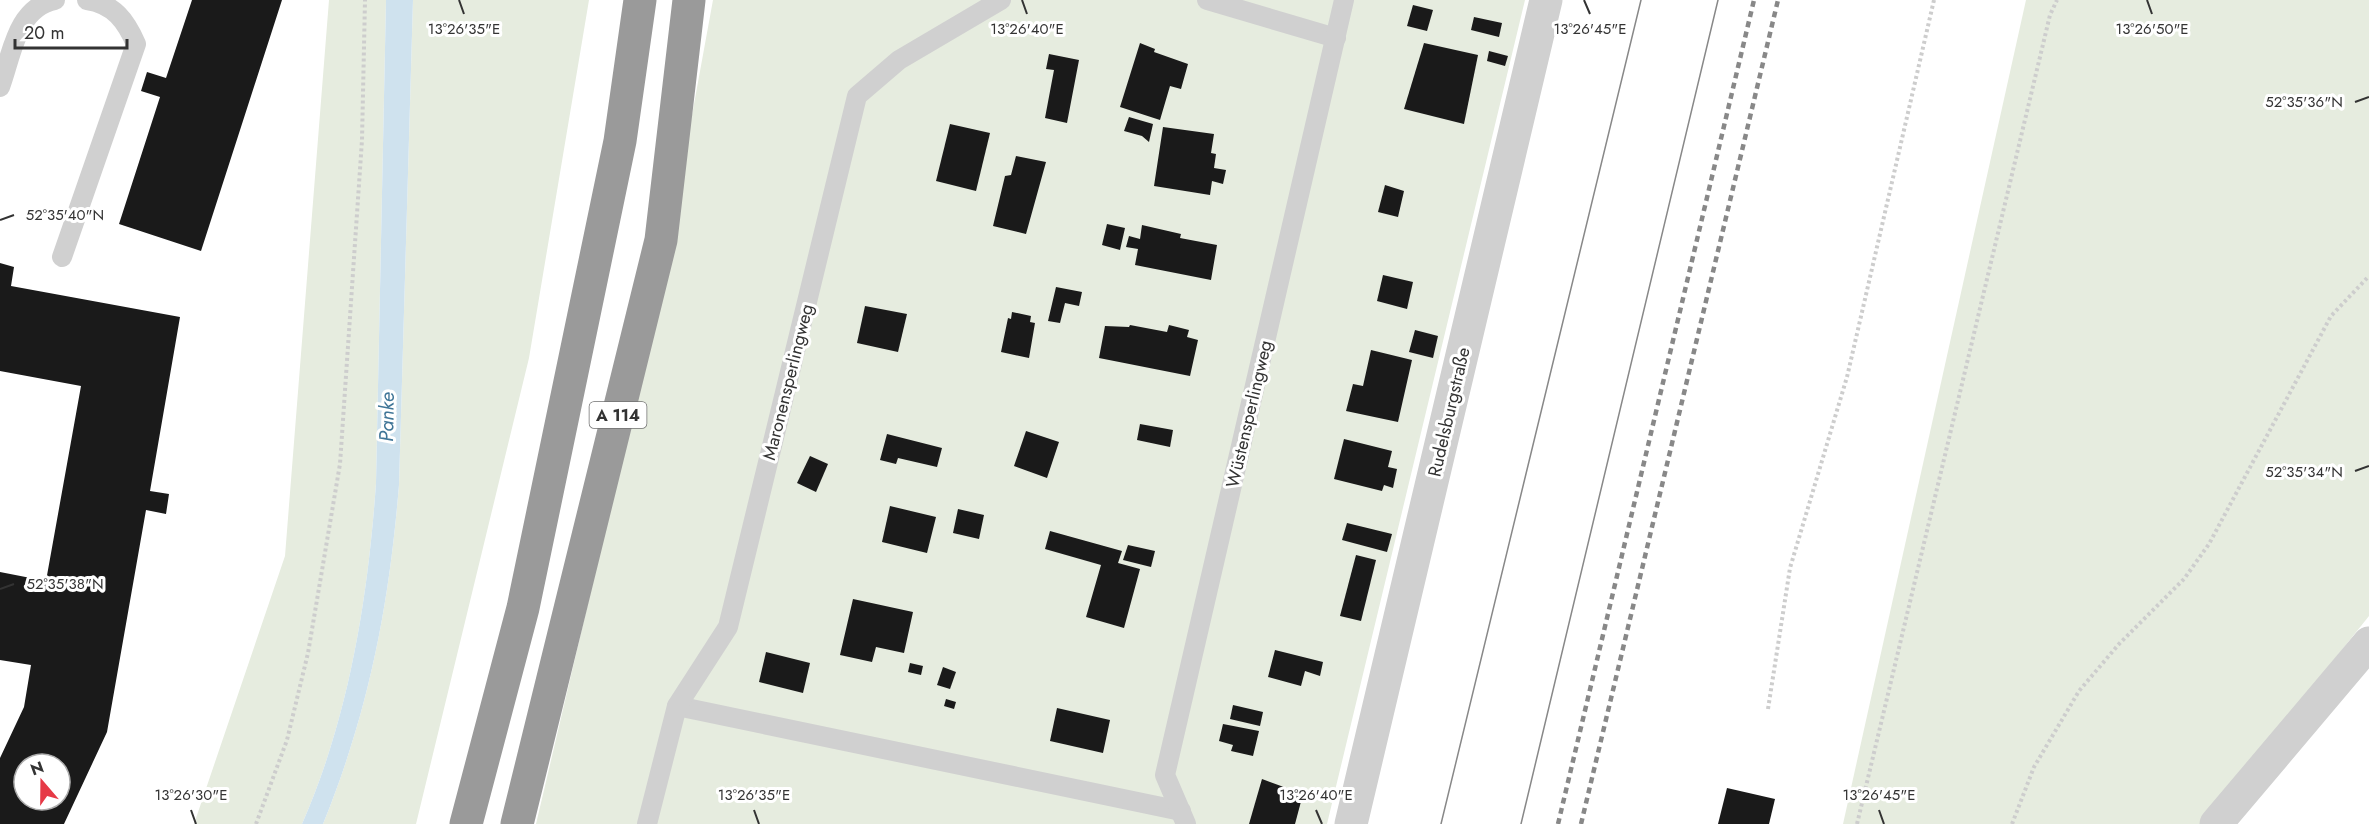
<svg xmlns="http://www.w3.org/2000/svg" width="2369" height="824" font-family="Jost,sans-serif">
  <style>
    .green { fill: #e6ecdf }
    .water { fill: #cfe2ee }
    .building { fill: #1a1a1a; fill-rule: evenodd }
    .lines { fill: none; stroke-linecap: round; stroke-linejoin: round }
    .path { stroke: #cdcdcd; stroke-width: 4; stroke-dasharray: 3 3; stroke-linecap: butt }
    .service { stroke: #d0d0d0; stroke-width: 20 }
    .minor { stroke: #d0d0d0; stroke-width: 33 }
    .motorway { stroke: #9a9a9a; stroke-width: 33 }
    .tram { stroke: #888; stroke-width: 1.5 }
    .rail { stroke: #888; stroke-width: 4.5; stroke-dasharray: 6 4.5; stroke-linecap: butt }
    .ticks { fill: none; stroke: #333; stroke-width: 2 }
    .labels { text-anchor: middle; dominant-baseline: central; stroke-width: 6; stroke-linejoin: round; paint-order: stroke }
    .shield { fill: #fff; stroke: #707070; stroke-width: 1.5 }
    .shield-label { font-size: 16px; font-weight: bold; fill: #333 }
    .street-label { font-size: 18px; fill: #333; stroke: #fff }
    .water-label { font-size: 20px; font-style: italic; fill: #3f7597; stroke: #fff }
    .ticks-label { font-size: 15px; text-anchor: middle; fill: #333; stroke: #fff; stroke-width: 6; stroke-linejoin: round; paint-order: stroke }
  </style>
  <rect width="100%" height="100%" fill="#fff"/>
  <g class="green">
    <path d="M329,0H386L376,483C368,598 349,717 302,824H194L285,556Z"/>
    <path d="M413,0H589L529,358L416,824H323C369,711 389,606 399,485Z"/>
    <path d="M713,0H1525L1327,824H536L654,323Z"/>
    <path d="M2026,0H2369V616L2202,824H1843Z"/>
  </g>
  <path class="water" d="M386,0H413L399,485C389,606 369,711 323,824H302C349,717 368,598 376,483Z"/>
  <g class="building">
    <path d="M192,0H282L201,251L119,224L160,97L141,91L147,72L166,78Z"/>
    <path d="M1413,5L1433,10L1427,31L1407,26Z"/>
    <path d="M1474,17L1502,23L1499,37L1471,30Z"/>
    <path d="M1140,43L1155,49L1154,52L1188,64L1181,89L1170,86L1160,120L1120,107Z"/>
    <path d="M1424,43L1478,55L1464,124L1404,109Z"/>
    <path d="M1489,51L1508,56L1505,66L1487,61Z"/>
    <path d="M1049,54L1079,60L1067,123L1045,118L1054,70L1046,69Z"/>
    <path d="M1129,117L1153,124L1149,142L1142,136L1124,131Z"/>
    <path d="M950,124L990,133L976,191L936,181Z"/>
    <path d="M1163,127L1214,134L1211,153L1216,154L1214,168L1226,170L1223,184L1212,181L1210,195L1154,186Z"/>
    <path d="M1016,156L1046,162L1026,234L993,226L1005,176L1011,175Z"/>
    <path d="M1385,185L1404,191L1398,217L1378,212Z"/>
    <path d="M1107,224L1125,228L1120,250L1102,245Z"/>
    <path d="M1142,225L1181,234L1180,238L1217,245L1211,280L1135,265L1138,249L1126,247L1129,236L1140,239Z"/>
    <path d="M0,263L14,267L11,286L180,317L150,491L169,494L166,514L146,510L107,732L64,824H0V758L24,707L31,665L0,660V572L46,581L81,386L0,371ZM24,764H60V800H24Z"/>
    <path d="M1383,275L1413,282L1407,309L1377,301Z"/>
    <path d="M1056,287L1082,292L1079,306L1065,303L1060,323L1048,321Z"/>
    <path d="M865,306L907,314L898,352L857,343Z"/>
    <path d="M1012,312L1031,316L1030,322L1035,323L1029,358L1001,352L1008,318L1011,319Z"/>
    <path d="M1130,325L1167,332L1169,325L1189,330L1187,337L1198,340L1190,376L1099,358L1105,326L1129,327Z"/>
    <path d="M1415,330L1438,336L1433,358L1409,352Z"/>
    <path d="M1371,350L1412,360L1398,422L1346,411L1353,384L1363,386Z"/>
    <path d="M1140,424L1173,430L1170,447L1137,440Z"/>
    <path d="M1026,431L1059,442L1047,478L1014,466Z"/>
    <path d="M887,434L942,448L937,467L898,458L896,464L880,460Z"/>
    <path d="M1344,439L1392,451L1388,467L1397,469L1393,488L1384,485L1382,491L1334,479Z"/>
    <path d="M810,456L828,464L816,492L797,483Z"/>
    <path d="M890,506L936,517L927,553L882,542Z"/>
    <path d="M958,509L984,515L979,539L953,533Z"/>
    <path d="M1347,523L1392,534L1387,552L1342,540Z"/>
    <path d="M1050,531L1122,551L1118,563L1140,569L1124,628L1086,617L1101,565L1045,549Z"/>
    <path d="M1128,545L1155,551L1151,567L1123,560Z"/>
    <path d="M1356,555L1376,560L1361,621L1340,616Z"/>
    <path d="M853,599L913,612L904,653L876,647L872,662L840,655Z"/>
    <path d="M1275,650L1323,662L1320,676L1305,671L1301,686L1268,677Z"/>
    <path d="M766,652L810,663L803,693L759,682Z"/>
    <path d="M910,663L923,666L921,675L908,672Z"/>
    <path d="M943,667L956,672L950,689L937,685Z"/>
    <path d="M946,699L956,702L954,709L944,706Z"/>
    <path d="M1233,705L1263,712L1260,726L1230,719Z"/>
    <path d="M1057,708L1110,720L1103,753L1050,741Z"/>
    <path d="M1223,724L1259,731L1253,756L1231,751L1233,745L1219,741Z"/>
    <path d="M1262,779L1303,794L1295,824H1249Z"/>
    <path d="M1727,788L1775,799L1769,824H1718Z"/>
  </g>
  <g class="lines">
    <g class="path">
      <path d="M1768,709L1790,568L1847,377L1934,0"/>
      <path d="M256,824L287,740L308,653L340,464L362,140L365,0"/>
      <path d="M1857,824L2050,15L2057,0"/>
      <path d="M2012,824L2034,767L2079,691L2119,644L2184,579L2209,544L2331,316L2369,276"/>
    </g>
    <g class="service">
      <path d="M1207,0L1336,38"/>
      <path d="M0,87C12,55 16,8 55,0"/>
      <path d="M62,257L136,44C126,21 114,4 87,0"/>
      <path d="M677,706L1181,811"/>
      <path d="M647,824L677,706L728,627L857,96L899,60L1001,0"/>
      <path d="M1186,824L1165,775L1344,0"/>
    </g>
    <g class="minor">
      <path d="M1351,824L1546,0"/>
      <path d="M2216,824L2369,643"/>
    </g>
    <g class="motorway">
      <path d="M466,824L523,608L620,141L640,0"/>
      <path d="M517,824L661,240L689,0"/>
    </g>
    <g class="tram">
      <path d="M1441,824L1641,0"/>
      <path d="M1521,824L1718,0"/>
    </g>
    <g class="rail">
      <path d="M1558,824L1754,0"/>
      <path d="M1581,824L1778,0"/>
    </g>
  </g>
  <path class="ticks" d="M459,0L464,14M1022,0L1027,14M1584,0L1590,14M2147,0L2152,14M2355,102L2369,97M0,220L14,215M2355,471L2369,466M0,589L14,584M191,810L196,824M754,810L759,824M1316,810L1322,824M1879,810L1884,824"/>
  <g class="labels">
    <rect class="shield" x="589.5" y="402" width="57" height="26" rx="4.5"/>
    <g class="shield-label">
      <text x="618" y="415">A 114</text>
    </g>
    <g class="street-label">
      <text transform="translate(788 382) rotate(-76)">Maronensperlingweg</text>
      <text transform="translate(1449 412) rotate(-77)">Rudelsburgstraße</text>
      <text transform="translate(1249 414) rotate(-77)">Wüstensperlingweg</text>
    </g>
    <g class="water-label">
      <text transform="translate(387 417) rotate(-89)">Panke</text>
    </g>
  </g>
  <g class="ticks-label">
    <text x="2152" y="34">13°26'50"E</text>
    <text x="464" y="34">13°26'35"E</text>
    <text x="1027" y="34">13°26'40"E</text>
    <text x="1590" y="34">13°26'45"E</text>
    <text x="2304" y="107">52°35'36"N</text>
    <text x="65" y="220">52°35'40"N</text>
    <text x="2304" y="477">52°35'34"N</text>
    <text x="65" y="589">52°35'38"N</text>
    <text x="191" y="800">13°26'30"E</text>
    <text x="754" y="800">13°26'35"E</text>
    <text x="1316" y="800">13°26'40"E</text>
    <text x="1879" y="800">13°26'45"E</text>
  </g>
  <g transform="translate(42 782) rotate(340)"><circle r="28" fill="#ffffff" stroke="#adadad" stroke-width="1.5"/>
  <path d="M0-4.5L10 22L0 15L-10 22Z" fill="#e63946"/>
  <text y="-9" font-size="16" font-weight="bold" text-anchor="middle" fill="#333333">N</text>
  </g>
  <path d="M15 39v9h112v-9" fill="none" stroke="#333333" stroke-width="3"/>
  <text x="24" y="39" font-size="18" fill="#333333" stroke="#ffffff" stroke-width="4.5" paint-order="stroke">20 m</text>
</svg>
